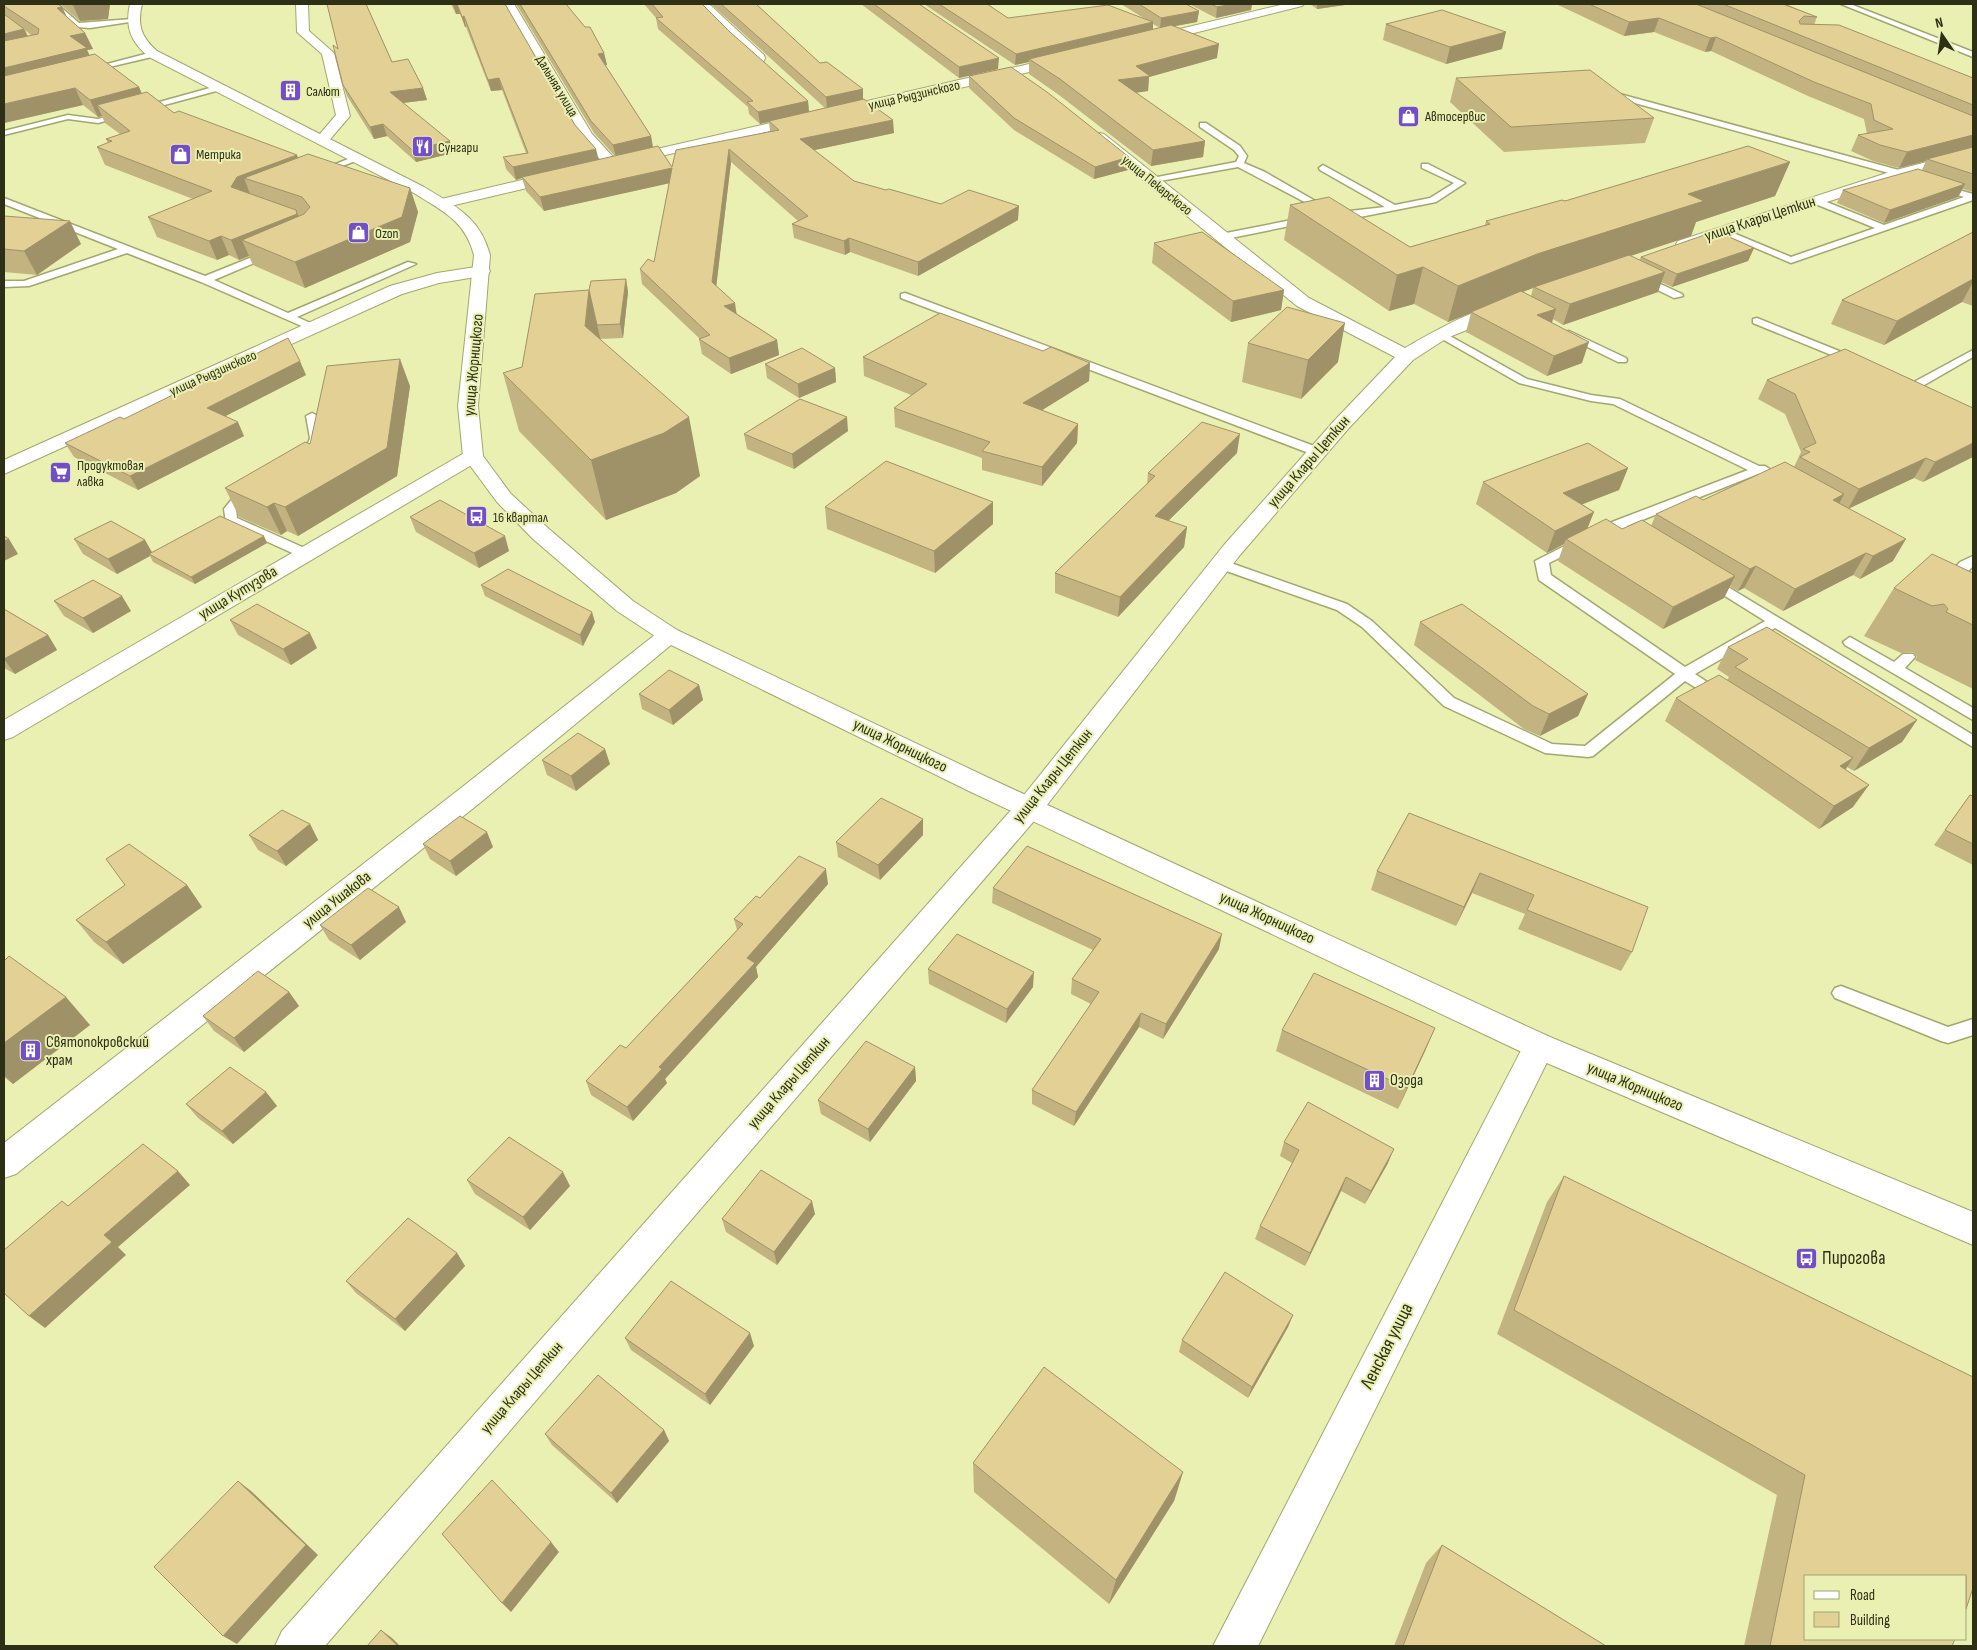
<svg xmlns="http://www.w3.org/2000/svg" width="1977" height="1650" font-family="'Sofia Sans Condensed',sans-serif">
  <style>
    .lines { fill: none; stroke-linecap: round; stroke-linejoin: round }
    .service-casing { stroke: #a2a76c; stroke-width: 3 }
    .minor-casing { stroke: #a2a76c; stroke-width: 2 }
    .secondary-casing { stroke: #a2a76c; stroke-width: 2 }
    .service { fill: #fff; fill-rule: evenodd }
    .minor { fill: #fff; fill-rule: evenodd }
    .secondary { fill: #fff; fill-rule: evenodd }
    .wall { fill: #c3b380; fill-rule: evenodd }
    .shaded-wall { fill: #9f9268 }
    .building { fill: #e3d095; stroke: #9f9268 }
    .labels { text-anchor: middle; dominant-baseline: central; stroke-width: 4; stroke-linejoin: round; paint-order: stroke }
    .far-street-label { font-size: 14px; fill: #2d2f17; stroke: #eaf0b2 }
    .far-poi-label { font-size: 14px; fill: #2d2f17; stroke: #eaf0b2; text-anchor: start }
    .street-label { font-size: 16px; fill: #2d2f17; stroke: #eaf0b2 }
    .poi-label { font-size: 16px; fill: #2d2f17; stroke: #eaf0b2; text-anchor: start }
    .near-poi-label { font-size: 19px; fill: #2d2f17; stroke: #eaf0b2; text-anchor: start }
    .near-street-label { font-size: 19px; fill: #2d2f17; stroke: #eaf0b2 }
  </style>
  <rect width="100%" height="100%" fill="#eaf0b2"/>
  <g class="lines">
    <defs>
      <g id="service">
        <path d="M50,4H57L79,23L132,19L136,21L90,28L77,27Z"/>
        <path d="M1841,4H1850L1973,52V57Z"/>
        <path d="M153,52H156V56L88,72L84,70Z"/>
        <path d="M217,86L221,88L220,90L98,123L68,119L4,135V131L68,115L98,119Z"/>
        <path d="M1605,90L1917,175L1918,177L1914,180L1602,94L1601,92Z"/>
        <path d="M1200,123H1206L1240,146L1247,156L1244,163L1265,172L1331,210L1332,213L1385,207L1320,170L1319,168L1323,165L1395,205L1430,198L1454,183L1422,168V164H1428L1465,183L1436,202L1360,217L1335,218L1238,167L1149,183L1148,181L1152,178L1236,162L1239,156L1234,150L1200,127Z"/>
        <path d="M353,157L360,159L323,174L316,172Z"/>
        <path d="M1937,184L1973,194V200L1791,263L1718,232L1726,230L1791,257L1875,228L1813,203V199H1819L1884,225L1964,197L1937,188Z"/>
        <path d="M4,198L205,276L267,251H273V255L214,280L288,313L408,262L416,264L297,317L317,326L318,328L313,331L201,282L127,253L29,286L4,287V281H24L118,249L4,204Z"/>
        <path d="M1307,217L1312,220L1310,222L1221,240L1216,237L1221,234Z"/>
        <path d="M1641,275L1682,294L1683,296L1674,298L1637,280L1636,278Z"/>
        <path d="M905,293L1322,449L1324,452L1318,456L1314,455L901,298V294Z"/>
        <path d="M1757,318L1859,359L1860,361L1855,364L1851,363L1753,323V319Z"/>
        <path d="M1441,331L1527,379L1591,395L1620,399L1759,466H1765L1789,482L1783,486L1758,474L1627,526L1645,537L1647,540L1645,543H1635L1616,530L1549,563L1551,575L1685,667L1765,621L1701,581L1708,577L1713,578L1973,735V747L1775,628L1695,674L1724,693L1726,696L1724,699H1714L1685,681L1593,756L1588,757L1545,753L1444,706L1362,627L1337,610L1215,567L1213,564L1215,561H1225L1347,604L1372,621L1454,698L1552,744L1585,746L1675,674L1539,580L1535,561L1612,522L1748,470L1613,404L1591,401L1519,383L1437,336V332Z"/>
        <path d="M1569,331L1626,358L1627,360L1626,362H1618L1565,336V332Z"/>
        <path d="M1973,350V357L1919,388H1911L1895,380L1901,377L1914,382Z"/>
        <path d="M312,413L318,416L322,438L317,449L313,450L307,446L310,438L306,416Z"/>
        <path d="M249,488L255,492L236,509L237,518L309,550L311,553L309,556H299L226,523L224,509L236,494Z"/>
        <path d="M1973,556V566L1953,588H1943L1941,585L1960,562Z"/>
        <path d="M1850,637L1894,662L1903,654H1913L1915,657L1905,668L1973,708V720L1845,645L1843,642Z"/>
        <path d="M1841,986L1948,1027L1973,1019V1035L1948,1043L1941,1041L1835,998L1832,993L1835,988Z"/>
      </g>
      <g id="minor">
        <path d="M296,4H308L309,31L334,53L350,116L326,144L321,145L314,141L336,115L322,54L297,32Z"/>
        <path d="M502,4H514L592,134L617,161L619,164L617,167H607L579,136Z"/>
        <path d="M696,4H709L764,55L765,58L764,61H754Z"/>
        <path d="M1285,4H1304L1302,6L1150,44L1144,40L1146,37Z"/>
        <path d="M1064,56L1070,60L1069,63L626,164L619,160L626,156Z"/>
        <path d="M1099,133L1104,134L1309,298L1405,348C1424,337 1488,300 1508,305L1511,309L1508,313L1447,338L1413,360L1348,429L1240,555L1040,814L325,1646H275L282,1631L1020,800L1224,545L1334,421L1395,357L1297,306L1094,140L1092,137Z"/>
        <path d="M1973,150V158L1906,176L1690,247H1678L1676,244L1678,241L1896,170Z"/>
        <path d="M560,171L565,173L568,176L565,179L442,208L434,203L437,200Z"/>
        <path d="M482,266L488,267L490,271L488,275L439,283L402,294L4,474V460L390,286L437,273Z"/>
        <path d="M473,450L480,452L483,456L480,460L13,737L4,740V720L466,452Z"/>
        <path d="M669,627L677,630L681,635L677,640L481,802L16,1174L4,1178V1143L461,788L661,630Z"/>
        <path d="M1539,1033L1550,1037L1555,1046L1258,1646H1213L1528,1037Z"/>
      </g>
      <path id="secondary" d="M130,4H142C137,25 141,37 157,51L424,187C455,206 480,217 490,255L478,406L483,456L511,494L549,529L633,601L677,630L989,778L1550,1037L1973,1212V1245L1528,1055L971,792L661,640L617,611L533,539L497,502L463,456L458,406L474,255C465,220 442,211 414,193L149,57C130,41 125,27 130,4Z"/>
    </defs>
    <use href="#service" class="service-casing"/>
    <use href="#minor" class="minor-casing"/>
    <use href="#secondary" class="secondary-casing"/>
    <use href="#service" class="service"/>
    <use href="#minor" class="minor"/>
    <use href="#secondary" class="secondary"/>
  </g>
  <g class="wall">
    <path d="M4,4L62,7L66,16L85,33L93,49L87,50L90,56L139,87L142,94L174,113L298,158L410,188L418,212L410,242L305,288L253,265L249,256L239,260L229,255L217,260L157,237L148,217L193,199L105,165L97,147L108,143L106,139L120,134L105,123L102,116L98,117L83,105L4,123ZM25,30L32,36H28Z"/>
    <path d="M60,4H110L108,19L80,21Z"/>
    <path d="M327,4H368H366L392,62L423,88L427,100L403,103L453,153L416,162L387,136L374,139L347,96L343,85L338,49Z"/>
    <path d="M451,4H505L575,125L598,160L615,156L594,133L516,4H566L604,53L607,65H605L651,136L653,147L672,167L770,131L769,122L760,124L749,114L748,107L658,29L656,18L644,4H702L730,32L808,101L809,112L825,108L711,4H756L820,63L863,89V99L894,133L814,150L854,181L886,190L941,204L1018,220L918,276L850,252L845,255L794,238L792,224L798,221L731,162L716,286L737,314L777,340L779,355L731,374L702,354L699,339H700L642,284L640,269L654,262L669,183L544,211L526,191L522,178L516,180L506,169L503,157L526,153L502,90L491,91L466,27H465L460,14H456Z"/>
    <path d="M861,4H919L998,69L959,78Z"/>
    <path d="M924,4H987L1008,18L1145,19L1121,4H1186L1199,11L1197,22L1174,26L1217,58L1149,77L1148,91L1135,93L1205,141L1203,157L1151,166L1059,95L1029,74V62L1015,65ZM1153,24L1160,28L1153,30Z"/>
    <path d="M1189,4H1252L1251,10L1216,18Z"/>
    <path d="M1310,4H1352L1317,9Z"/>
    <path d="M1556,4H1788V5L1817,17L1814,25L1973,78V192L1963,189L1958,197L1884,223L1837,203L1843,190L1922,170L1926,161L1899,168L1873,161L1851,151L1858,135L1867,134L1864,119L1808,96L1711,51L1705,52L1654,32L1624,36Z"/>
    <path d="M1386,24L1502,49L1446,64L1383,40Z"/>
    <path d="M969,76L1129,157L1128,170L1094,179L1014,130L969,88Z"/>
    <path d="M1456,78L1654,118L1645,143L1504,152L1450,102Z"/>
    <path d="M1790,162L1775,196L1696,222L1691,236L1631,256L1639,260L1641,257L1754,248L1748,261L1672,287L1661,282L1658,292L1563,325L1553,319L1551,323L1582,363L1547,376L1466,332L1471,313L1448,322L1414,304L1389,311L1284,240L1290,205L1410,247L1485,225L1486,221L1565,201ZM1533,288L1531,296L1522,292Z"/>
    <path d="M4,216L81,244L37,275L4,272Z"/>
    <path d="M1973,232V306L1962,302L1884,345L1831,324L1842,300Z"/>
    <path d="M1154,243L1284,290L1281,310L1231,322L1152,263Z"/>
    <path d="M626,279L628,292L623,338L600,339L601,340L700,476L676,493L606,520L519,431L503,373L522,367L589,290Z"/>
    <path d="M1248,343L1338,362L1301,399L1242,382Z"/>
    <path d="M1043,351L1090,363L1089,381L1042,410L1078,424L1077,443L1042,486L982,470V458L895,427L894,408L911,395L864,376L863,357Z"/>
    <path d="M765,364L835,368L836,382L799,398L767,378Z"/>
    <path d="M306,375L225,416L244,436L138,490L74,457L65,443L124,419Z"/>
    <path d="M1767,380L1973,408L1923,482L1914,478L1849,508L1893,561L1860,579L1853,575L1783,611L1744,588L1738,591L1730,586L1724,598L1663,629L1558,561L1564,544L1547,553L1476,504L1483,482L1628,468L1619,490L1582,504L1594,512L1587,529H1622L1651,526L1656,514L1703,500L1794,467L1801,452L1785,414L1758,399Z"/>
    <path d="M410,386L397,476L298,536L287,531L281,535L239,517L225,488L310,444Z"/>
    <path d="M848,431L794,469L747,449L744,434Z"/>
    <path d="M1237,453L1168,521L1187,527L1184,547L1118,617L1055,593V573L1147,484L1148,473Z"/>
    <path d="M825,507L993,524L935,573L827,529Z"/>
    <path d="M410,517L509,551L479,568L416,532Z"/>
    <path d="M74,539L145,540L152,553L267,543L195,584L153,562L150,556L117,574L83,554Z"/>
    <path d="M1973,573V689L1915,660L1917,657L1913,652L1901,653L1864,636L1894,588Z"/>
    <path d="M481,585L595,622L583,646L485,596Z"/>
    <path d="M54,601L131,611L93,633L64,616Z"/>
    <path d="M4,609L48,635L57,650L15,674L4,668Z"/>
    <path d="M230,620L317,648L291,665L238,635Z"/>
    <path d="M1420,622L1588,694L1578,716L1540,736L1524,729L1414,645Z"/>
    <path d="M1728,647L1917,720L1902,742L1854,771L1847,767L1846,769L1853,807L1819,829L1665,721L1676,698L1727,680L1729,677L1717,669Z"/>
    <path d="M699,685L703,700L673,725L642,709L639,694Z"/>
    <path d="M542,760L610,764L576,791L547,775Z"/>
    <path d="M1970,795L1973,796V865L1934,845Z"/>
    <path d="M1409,813L1632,952L1621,971L1518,929L1525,914L1472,893L1456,926L1371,890L1377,871Z"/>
    <path d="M923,819V835L880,880L838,857L836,842Z"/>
    <path d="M310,824L318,840L286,866L258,850L249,835Z"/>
    <path d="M423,844L493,847L456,876L430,859Z"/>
    <path d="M828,884L756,967L758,977L665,1079L667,1083L633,1121L591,1095L586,1081L626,1048L737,930L734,919L760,898Z"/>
    <path d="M187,885L202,907L123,964L94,942L76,920Z"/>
    <path d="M993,888L1219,949L1163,1039L1139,1027L1074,1126L1032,1104V1090L1091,1004L1071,994L1072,979L1093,950L992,903Z"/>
    <path d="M406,922L360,960L329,940L320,925Z"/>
    <path d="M4,961L90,1025L13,1084L4,1077Z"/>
    <path d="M928,969L1033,987L1006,1023L929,984Z"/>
    <path d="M289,992L299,1006L244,1052L214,1031L203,1016Z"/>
    <path d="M1282,1030L1426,1049L1398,1109L1276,1051Z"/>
    <path d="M915,1067L916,1081L870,1142L821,1114L818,1100Z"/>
    <path d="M266,1092L277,1106L233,1144L198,1118L186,1104Z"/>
    <path d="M1284,1142L1388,1163L1365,1204L1341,1191L1305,1266L1255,1239L1260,1226L1292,1163L1280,1156Z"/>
    <path d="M1564,1176L1952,1646H1744L1777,1495L1497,1334L1547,1202Z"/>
    <path d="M467,1180L570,1186L530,1230L475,1194Z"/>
    <path d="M815,1214L777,1265L726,1232L722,1219Z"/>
    <path d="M457,1253L465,1266L405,1331L356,1293L346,1281Z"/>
    <path d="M1293,1315L1288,1327L1248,1398L1179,1352L1182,1340Z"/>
    <path d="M625,1338L754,1346L710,1405L631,1350Z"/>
    <path d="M664,1430L669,1441L617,1503L552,1445L545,1434Z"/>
    <path d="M973,1463L1183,1472L1174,1501L1109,1604L974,1492Z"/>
    <path d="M1442,1545L1606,1646H1394L1426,1563Z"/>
  </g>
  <g class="shaded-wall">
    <path d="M93,4H110L108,19L80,21L73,5Z"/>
    <path d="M453,4H457L460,14H456Z"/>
    <path d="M1232,4H1252L1251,10L1216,18L1217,7Z"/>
    <path d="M1317,4H1352L1317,9Z"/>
    <path d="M62,7L70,23L57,8Z"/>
    <path d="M1199,11L1197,22L1160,29L1161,18Z"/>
    <path d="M464,16L466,27H465L462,17Z"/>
    <path d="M1659,18L1654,32L1624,36L1629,22Z"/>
    <path d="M1153,22V33L1029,59V62L1015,65L1016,54Z"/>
    <path d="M24,29L32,45L4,52V34Z"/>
    <path d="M1506,32L1502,49L1446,64L1450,47Z"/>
    <path d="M85,33L93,49L87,50L94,65L4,87V68L70,36Z"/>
    <path d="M1716,37L1711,51L1705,52L1710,38Z"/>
    <path d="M1219,44L1217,58L1149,77L1148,91L1117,95L1118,80L1136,66Z"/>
    <path d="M604,53L607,65L600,66L598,54Z"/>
    <path d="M999,58L998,69L959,78V67Z"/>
    <path d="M499,78L502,90L491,91L488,80Z"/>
    <path d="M139,87L146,104L97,105L102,116L98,117L90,100Z"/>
    <path d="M75,88L83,105L4,123V104Z"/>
    <path d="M423,88L427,100L394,104L390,92Z"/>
    <path d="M863,89V100L827,109L826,97Z"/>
    <path d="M808,101L809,113L769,121V122L760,124L758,112Z"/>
    <path d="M893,120L894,133L801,153L800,139Z"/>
    <path d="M383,124L387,136L374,139L370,127Z"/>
    <path d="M1973,135V149L1927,159L1926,161L1899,168L1907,152Z"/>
    <path d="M651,136L653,148L616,157L613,145Z"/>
    <path d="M450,141L453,153L416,162L412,150Z"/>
    <path d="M1205,141L1203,157L1151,166L1153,150Z"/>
    <path d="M596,149L599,161L522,177V178L516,180L513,167Z"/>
    <path d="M729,149L731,162L715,297L712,282Z"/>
    <path d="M297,155L304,174L244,178L250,194L231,187L237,177Z"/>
    <path d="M1129,157L1128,170L1094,179L1095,167Z"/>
    <path d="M1790,162L1775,196L1696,222L1691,236L1535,287H1534L1533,288L1473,312H1471V313L1448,322L1458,286L1688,194Z"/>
    <path d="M672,168L675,182L544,211L540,197Z"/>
    <path d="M1965,184L1958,197L1884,223L1890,210Z"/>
    <path d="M410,188L418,212L410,242L305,288L295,262Z"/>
    <path d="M1019,206L1018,220L918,276V262Z"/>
    <path d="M296,210L305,233L242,240L249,256L239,260L231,240Z"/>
    <path d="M70,221L81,244L37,275L24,251Z"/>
    <path d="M221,236L229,255L217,260L209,241Z"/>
    <path d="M849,238L850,252L845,255L844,241Z"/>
    <path d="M1754,248L1748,261L1672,287L1677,274Z"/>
    <path d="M1423,267L1414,304L1389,311L1397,275Z"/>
    <path d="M1665,272L1658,292L1563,325L1570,304Z"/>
    <path d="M626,279L628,292L623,338L620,324Z"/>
    <path d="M1973,279V282L1962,302L1884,345L1897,321Z"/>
    <path d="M589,290L602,346L585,326Z"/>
    <path d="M1284,290L1281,310L1231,322L1233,301Z"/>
    <path d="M735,303L737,317L724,306Z"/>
    <path d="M1556,309L1550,329L1537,315Z"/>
    <path d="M1345,323L1338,362L1301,399L1308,360Z"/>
    <path d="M777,340L779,355L731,374L729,358Z"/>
    <path d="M1589,342L1582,363L1547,376L1554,356Z"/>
    <path d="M400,359L410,386L397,476L298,536L285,507Z"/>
    <path d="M300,361L306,375L214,422L207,408Z"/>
    <path d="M1090,363L1089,381L1023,422V403Z"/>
    <path d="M835,368L836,382L799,398L798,384Z"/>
    <path d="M689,417L700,476L676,493L606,520L591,460Z"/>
    <path d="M847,417L848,431L794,469L792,454Z"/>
    <path d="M238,422L244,436L138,490L130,476Z"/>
    <path d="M1078,424L1077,443L1042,486V467Z"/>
    <path d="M1240,434L1237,453L1153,536L1155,516Z"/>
    <path d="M1973,443V457L1923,482L1935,462Z"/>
    <path d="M1926,458L1914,478L1848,509L1859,489Z"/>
    <path d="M1628,468L1619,490L1555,515L1563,493Z"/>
    <path d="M1844,494L1833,516V500Z"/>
    <path d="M993,502V524L935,573L934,551Z"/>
    <path d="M274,503L287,531L281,535L267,507Z"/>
    <path d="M1594,512L1585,534L1566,539L1564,544L1547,553L1555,531Z"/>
    <path d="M1187,527L1184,547L1118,617L1120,597Z"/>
    <path d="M264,536L267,543L195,584L191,577Z"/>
    <path d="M505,536L509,551L479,568L474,553Z"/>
    <path d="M9,539L18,554L4,561V541Z"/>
    <path d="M1906,539L1893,561L1860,579L1873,556Z"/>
    <path d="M145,540L153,554H149L150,556L117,574L108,559Z"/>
    <path d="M1866,553L1853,575L1783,611L1795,589Z"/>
    <path d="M1756,566L1744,588L1738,591L1750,569Z"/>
    <path d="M1735,576L1724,598L1663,629L1673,607Z"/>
    <path d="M122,596L131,611L93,633L83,618Z"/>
    <path d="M592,612L595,622L583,646L580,635Z"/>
    <path d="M310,633L317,648L291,665L283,649Z"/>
    <path d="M48,635L57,650L15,674L4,659Z"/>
    <path d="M699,685L703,700L673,725L669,710Z"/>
    <path d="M1588,694L1578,716L1540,736L1549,714Z"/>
    <path d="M1917,720L1902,742L1854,771L1869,748Z"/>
    <path d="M605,749L610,764L576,791L571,776Z"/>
    <path d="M1853,758L1838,781L1840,766Z"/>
    <path d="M1869,785L1853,807L1819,829L1834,806Z"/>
    <path d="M923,819V835L880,880L878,865Z"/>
    <path d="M310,824L318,840L286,866L277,851Z"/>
    <path d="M487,832L493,847L456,876L450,861Z"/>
    <path d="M826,869L828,884L756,967L758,977L665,1079L667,1083L633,1121L627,1107L747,958Z"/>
    <path d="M1480,873L1472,893L1456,926L1464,907Z"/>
    <path d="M187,885L202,907L123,964L106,942Z"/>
    <path d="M399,907L406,922L360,960L351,945Z"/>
    <path d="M1222,934L1219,949L1163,1039L1166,1024Z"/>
    <path d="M1034,972L1033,987L1006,1023L1007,1009Z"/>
    <path d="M289,992L299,1006L244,1052L234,1038Z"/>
    <path d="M66,997L90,1025L13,1084L4,1075V1043Z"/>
    <path d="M1141,1013L1139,1027L1074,1126L1076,1112Z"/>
    <path d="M1435,1028L1426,1049L1398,1109L1407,1088Z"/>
    <path d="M915,1067L916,1081L870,1142L868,1129Z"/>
    <path d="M266,1092L277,1106L233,1144L222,1131Z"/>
    <path d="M1394,1149L1388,1163L1365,1204L1371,1191Z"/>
    <path d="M178,1171L190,1185L118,1247L126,1255L45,1328L29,1316L104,1235Z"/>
    <path d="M563,1172L570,1186L530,1230L523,1217Z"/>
    <path d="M1346,1177L1341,1191L1305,1266L1310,1253Z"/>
    <path d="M812,1201L815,1214L777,1265L774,1252Z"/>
    <path d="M457,1253L465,1266L405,1331L395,1319Z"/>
    <path d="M1293,1315L1288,1327L1248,1398L1252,1387Z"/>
    <path d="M750,1333L754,1346L710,1405L705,1394Z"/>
    <path d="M664,1430L669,1441L617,1503L611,1493Z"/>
    <path d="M1183,1472L1174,1501L1109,1604L1116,1580Z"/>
    <path d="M238,1481L251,1491L318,1555L237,1644L223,1636Z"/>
    <path d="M551,1542L559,1552L511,1612L502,1603Z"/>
    <path d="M381,1630L392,1638L400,1646H398Z"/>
  </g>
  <g class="building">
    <path d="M4,4H58L62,7L57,8L85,33L70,36L87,48L4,68V41L38,34L39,29L4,6Z"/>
    <path d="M71,4H93L73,5Z"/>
    <path d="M327,4H366L392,62L408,59L423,88L390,92L450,141L412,150L383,124L370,127L343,85L333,45L338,49Z"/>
    <path d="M457,4H505L575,125L596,149L513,167L503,157L528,153L499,78L488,80L464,16L462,17Z"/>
    <path d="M520,4H566L585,27H590L604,53L598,54L651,136L613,145L591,121Z"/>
    <path d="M652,4H702L730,32L808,101L758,112L747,102L753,101L656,18L663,17Z"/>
    <path d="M721,4H756L820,63L827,62L863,89L826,97Z"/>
    <path d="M874,4H919L999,58L959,67Z"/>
    <path d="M939,4H987L1008,18L1108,5L1153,22L1016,54Z"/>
    <path d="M1139,4H1186L1199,11L1161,18Z"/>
    <path d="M1211,4H1232L1217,7Z"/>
    <path d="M1589,4H1696L1973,116V135L1907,152L1880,145L1858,135L1893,129L1874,120L1871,104L1814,82L1716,37L1710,38L1659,18L1629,22Z"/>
    <path d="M1723,4H1783L1817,17L1804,16L1799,21L1800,24L1839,25L1973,78V105Z"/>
    <path d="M1442,10L1506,32L1450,47L1386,24Z"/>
    <path d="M4,14L24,29L4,34Z"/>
    <path d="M1171,25L1219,44L1136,66L1150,76L1118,80L1205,141L1153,150L1060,79L1029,59Z"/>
    <path d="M95,54L139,87L90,100L75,88L4,104V76Z"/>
    <path d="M1011,67L1047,92L1129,157L1095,167L1014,118L969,76Z"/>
    <path d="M1590,70L1654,118L1511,127L1456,78Z"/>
    <path d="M147,92L174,113L179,111L297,155L237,177L231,187L296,210L297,214L231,240L221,236L209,241L148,217L212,191L97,147L112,141L106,139L130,131L97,105Z"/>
    <path d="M864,99L893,120L800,139L854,181L886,190L889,189L941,204L969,190L1019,206L918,262L849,238L844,241L792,224L808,216L729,149L712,282L735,303L724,306L777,340L729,358L699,339L710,335L640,269L648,259L654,262L672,168L540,197L522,177L658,146L672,167L676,150L779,130L769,121Z"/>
    <path d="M1748,146L1790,162L1688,194L1704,201L1537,254L1458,286L1423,267L1397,275L1290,205L1329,197L1410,247L1490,224L1486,221L1562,200L1565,201Z"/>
    <path d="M1973,147V174L1927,159Z"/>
    <path d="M308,154L410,188L402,217L295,262L242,240L304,214L310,207L302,197L244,178Z"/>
    <path d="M1918,169L1965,184L1890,210L1843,190Z"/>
    <path d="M4,216L70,221L24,251L4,249Z"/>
    <path d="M1716,231L1754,248L1677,274L1641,257Z"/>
    <path d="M1202,232L1284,290L1233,301L1154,243Z"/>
    <path d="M1973,232V279L1897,321L1842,300Z"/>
    <path d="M1629,255L1665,272L1570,304L1534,287Z"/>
    <path d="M626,279L620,324L597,325L589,290L591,281Z"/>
    <path d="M589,290L585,326L689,417L664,433L591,460L503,373L522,367L535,294Z"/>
    <path d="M1521,291L1556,309L1537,315L1589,342L1554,356L1471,312Z"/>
    <path d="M1287,307L1345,323L1308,360L1248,343Z"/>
    <path d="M940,313L1043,351L1051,347L1090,363L1023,403L1078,424L1042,467L982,451L990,442L894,408L927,384L863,357Z"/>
    <path d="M288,338L300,361L207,408L238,422L130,476L65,443L120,417L124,419Z"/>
    <path d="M802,348L835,368L798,384L765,364Z"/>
    <path d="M1845,349L1973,408V443L1935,462L1926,458L1859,489L1800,457L1810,452L1803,449L1816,443L1795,394L1767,380Z"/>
    <path d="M400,359L387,448L285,507L274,503L267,507L225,488L305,442L310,444L327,366Z"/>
    <path d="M800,399L847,417L792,454L744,434Z"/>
    <path d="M1202,422L1240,434L1155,516L1187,527L1120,597L1055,573L1155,476L1148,473Z"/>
    <path d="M1588,443L1628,468L1563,493L1594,512L1555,531L1483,482Z"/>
    <path d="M886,461L993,502L934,551L825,507Z"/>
    <path d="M1785,462L1844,494L1833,500L1906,539L1873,556L1866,553L1795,589L1756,566L1750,569L1656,514L1696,496L1703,500Z"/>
    <path d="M440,500L505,536L474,553L410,517Z"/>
    <path d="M220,516L264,536L191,577L149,554Z"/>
    <path d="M1606,519L1622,529L1642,520L1735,576L1673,607L1566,539Z"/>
    <path d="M111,521L145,540L108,559L74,539Z"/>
    <path d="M4,536L9,539L4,541Z"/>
    <path d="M1932,554L1973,573V625L1946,612L1948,609L1944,604L1932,606L1894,588Z"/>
    <path d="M508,569L592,612L580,635L481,585Z"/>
    <path d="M93,580L122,596L83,618L54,601Z"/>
    <path d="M257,604L310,633L283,649L230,620Z"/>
    <path d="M1462,604L1588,694L1549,714L1533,706L1420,622Z"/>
    <path d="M4,609L48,635L4,659Z"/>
    <path d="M1767,627L1917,720L1869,748L1735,667L1748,659L1728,647Z"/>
    <path d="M669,670L699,685L669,710L639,694Z"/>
    <path d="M1719,675L1853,758L1840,766L1869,785L1834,806L1676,698Z"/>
    <path d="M578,733L605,749L571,776L542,760Z"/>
    <path d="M1970,795L1973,796V844L1945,830Z"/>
    <path d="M881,798L923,819L878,865L836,842Z"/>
    <path d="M282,810L310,824L277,851L249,835Z"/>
    <path d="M1409,813L1648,907L1632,952L1527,910L1534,895L1480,873L1464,907L1377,871Z"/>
    <path d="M460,816L487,832L450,861L423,844Z"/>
    <path d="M129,844L187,885L106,942L76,920L125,885L106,859Z"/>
    <path d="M1027,846L1222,934L1166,1024L1141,1013L1076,1112L1032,1090L1099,992L1072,979L1101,939L993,888Z"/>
    <path d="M799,856L826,869L747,958L755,963L659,1067L662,1069L627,1107L586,1081L620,1045L626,1048L743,924L734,919L756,896L760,898Z"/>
    <path d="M368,888L399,907L351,945L320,925Z"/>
    <path d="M957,934L1034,972L1007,1009L928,969Z"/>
    <path d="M9,956L66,997L4,1043V961Z"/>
    <path d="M258,971L289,992L234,1038L203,1016Z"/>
    <path d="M1314,973L1435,1028L1407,1088L1282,1030Z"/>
    <path d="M866,1041L915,1067L868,1129L818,1100Z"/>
    <path d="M230,1067L266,1092L222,1131L186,1104Z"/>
    <path d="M1308,1102L1394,1149L1371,1191L1346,1177L1310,1253L1260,1226L1299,1150L1284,1142Z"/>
    <path d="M509,1137L563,1172L523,1217L467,1180Z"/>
    <path d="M143,1144L178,1171L104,1235L112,1242L29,1316L4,1293V1250L62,1201L68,1206Z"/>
    <path d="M761,1170L812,1201L774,1252L722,1219Z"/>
    <path d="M1564,1176L1973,1377V1588L1966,1609V1576H1806V1639H1955L1952,1646H1770L1805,1475L1514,1310Z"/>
    <path d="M408,1218L457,1253L395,1319L346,1281Z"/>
    <path d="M1225,1272L1293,1315L1252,1387L1182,1340Z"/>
    <path d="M671,1281L750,1333L705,1394L625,1338Z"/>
    <path d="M1044,1367L1183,1472L1116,1580L973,1463Z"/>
    <path d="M598,1375L664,1430L611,1493L545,1434Z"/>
    <path d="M492,1480L551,1542L502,1603L442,1534Z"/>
    <path d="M238,1481L306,1545L223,1636L154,1567Z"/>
    <path d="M1442,1545L1606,1646H1403Z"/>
    <path d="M381,1630L398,1646H367Z"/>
  </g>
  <defs>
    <symbol id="building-square" viewBox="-11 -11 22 22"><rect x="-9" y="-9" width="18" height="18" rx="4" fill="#724fc8" stroke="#eaf0b2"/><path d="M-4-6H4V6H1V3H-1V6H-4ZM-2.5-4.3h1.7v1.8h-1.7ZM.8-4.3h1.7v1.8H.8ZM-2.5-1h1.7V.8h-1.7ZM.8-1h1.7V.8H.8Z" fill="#fff"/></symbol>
    <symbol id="shop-square" viewBox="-11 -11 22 22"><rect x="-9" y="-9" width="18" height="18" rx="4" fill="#724fc8" stroke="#eaf0b2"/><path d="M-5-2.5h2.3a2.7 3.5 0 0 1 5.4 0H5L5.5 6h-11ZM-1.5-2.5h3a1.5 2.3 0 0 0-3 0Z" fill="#fff"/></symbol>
    <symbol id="restaurant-square" viewBox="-11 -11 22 22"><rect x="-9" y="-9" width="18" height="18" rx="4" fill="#724fc8" stroke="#eaf0b2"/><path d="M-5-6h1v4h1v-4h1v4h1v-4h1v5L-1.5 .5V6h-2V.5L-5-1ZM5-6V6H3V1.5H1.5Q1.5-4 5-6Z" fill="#fff"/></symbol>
    <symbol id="supermarket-square" viewBox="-11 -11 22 22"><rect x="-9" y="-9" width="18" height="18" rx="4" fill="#724fc8" stroke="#eaf0b2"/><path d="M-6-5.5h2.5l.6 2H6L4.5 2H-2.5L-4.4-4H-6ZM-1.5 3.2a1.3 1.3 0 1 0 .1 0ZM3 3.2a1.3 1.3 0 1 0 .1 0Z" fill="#fff"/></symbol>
    <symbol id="bus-square" viewBox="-11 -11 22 22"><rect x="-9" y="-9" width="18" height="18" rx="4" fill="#724fc8" stroke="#eaf0b2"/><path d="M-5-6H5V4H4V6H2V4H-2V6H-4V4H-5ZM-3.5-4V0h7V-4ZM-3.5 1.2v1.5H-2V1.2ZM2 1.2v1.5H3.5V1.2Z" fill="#fff"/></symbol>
  </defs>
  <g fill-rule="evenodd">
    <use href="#building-square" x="278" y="78" width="25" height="25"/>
    <use href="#shop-square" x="1396" y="104" width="25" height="25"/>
    <use href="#restaurant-square" x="410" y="134" width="25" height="25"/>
    <use href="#shop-square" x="168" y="142" width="25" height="25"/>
    <use href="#shop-square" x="346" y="220" width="25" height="25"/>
    <use href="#supermarket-square" x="48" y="460" width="25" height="25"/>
    <use href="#bus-square" x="464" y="504" width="25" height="25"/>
    <use href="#building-square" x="18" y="1038" width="25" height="25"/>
    <use href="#building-square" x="1362" y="1068" width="25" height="25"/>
    <use href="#bus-square" x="1794" y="1246" width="25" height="25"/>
  </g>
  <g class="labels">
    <g class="far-street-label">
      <text transform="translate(557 86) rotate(59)">Дальняя улица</text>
      <text transform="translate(914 95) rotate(-13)">улица Рыдзинского</text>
      <text transform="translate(1157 185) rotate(39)">улица Пекарского</text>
      <text transform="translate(213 373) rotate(-24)">улица Рыдзинского</text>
    </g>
    <g class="far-poi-label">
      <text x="306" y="91">Салют</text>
      <text x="1425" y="116">Автосервис</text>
      <text x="438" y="147">Сунгари</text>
      <text x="196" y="154">Метрика</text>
      <text x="375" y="233">Ozon</text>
      <text x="77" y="465">Продуктовая<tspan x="77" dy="16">лавка</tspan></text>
      <text x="493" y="517">16 квартал</text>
    </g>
    <g class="street-label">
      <text transform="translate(1760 219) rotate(-18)">улица Клары Цеткин</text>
      <text transform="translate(474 365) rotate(-85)">улица Жорницкого</text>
      <text transform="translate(1309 462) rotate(-49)">улица Клары Цеткин</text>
      <text transform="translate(238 593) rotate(-31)">улица Кутузова</text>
      <text transform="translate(900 746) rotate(26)">улица Жорницкого</text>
      <text transform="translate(1053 776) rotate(-51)">улица Клары Цеткин</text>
      <text transform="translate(337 900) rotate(-38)">улица Ушакова</text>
      <text transform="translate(1267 918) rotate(25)">улица Жорницкого</text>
      <text transform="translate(789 1083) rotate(-49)">улица Клары Цеткин</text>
      <text transform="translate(1635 1087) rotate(23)">улица Жорницкого</text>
      <text transform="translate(522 1388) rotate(-49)">улица Клары Цеткин</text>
    </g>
    <g class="poi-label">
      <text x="46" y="1042">Святопокровский<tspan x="46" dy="18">храм</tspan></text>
      <text x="1390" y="1080">Озода</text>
    </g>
    <g class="near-poi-label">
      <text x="1822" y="1258">Пирогова</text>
    </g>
    <g class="near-street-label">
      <text transform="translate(1387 1346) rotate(-63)">Ленская улица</text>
    </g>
  </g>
  <rect width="1977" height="1650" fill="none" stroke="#2d2f17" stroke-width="10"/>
  <rect x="1804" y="1575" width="162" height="65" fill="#eaf0b2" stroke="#9ea374"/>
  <rect x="1814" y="1591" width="25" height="8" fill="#ffffff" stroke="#9ea374"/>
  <text x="1850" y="1600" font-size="15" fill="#2d2f17">Road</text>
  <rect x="1814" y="1612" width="25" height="15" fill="#e3d095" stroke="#9ea374"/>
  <text x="1850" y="1625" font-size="15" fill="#2d2f17">Building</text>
  <g transform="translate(1942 35) rotate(347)" stroke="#eaf0b2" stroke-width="4" paint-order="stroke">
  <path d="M0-4L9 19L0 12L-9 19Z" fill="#2d2f17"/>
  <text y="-8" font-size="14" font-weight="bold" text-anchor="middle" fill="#2d2f17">N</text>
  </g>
</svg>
